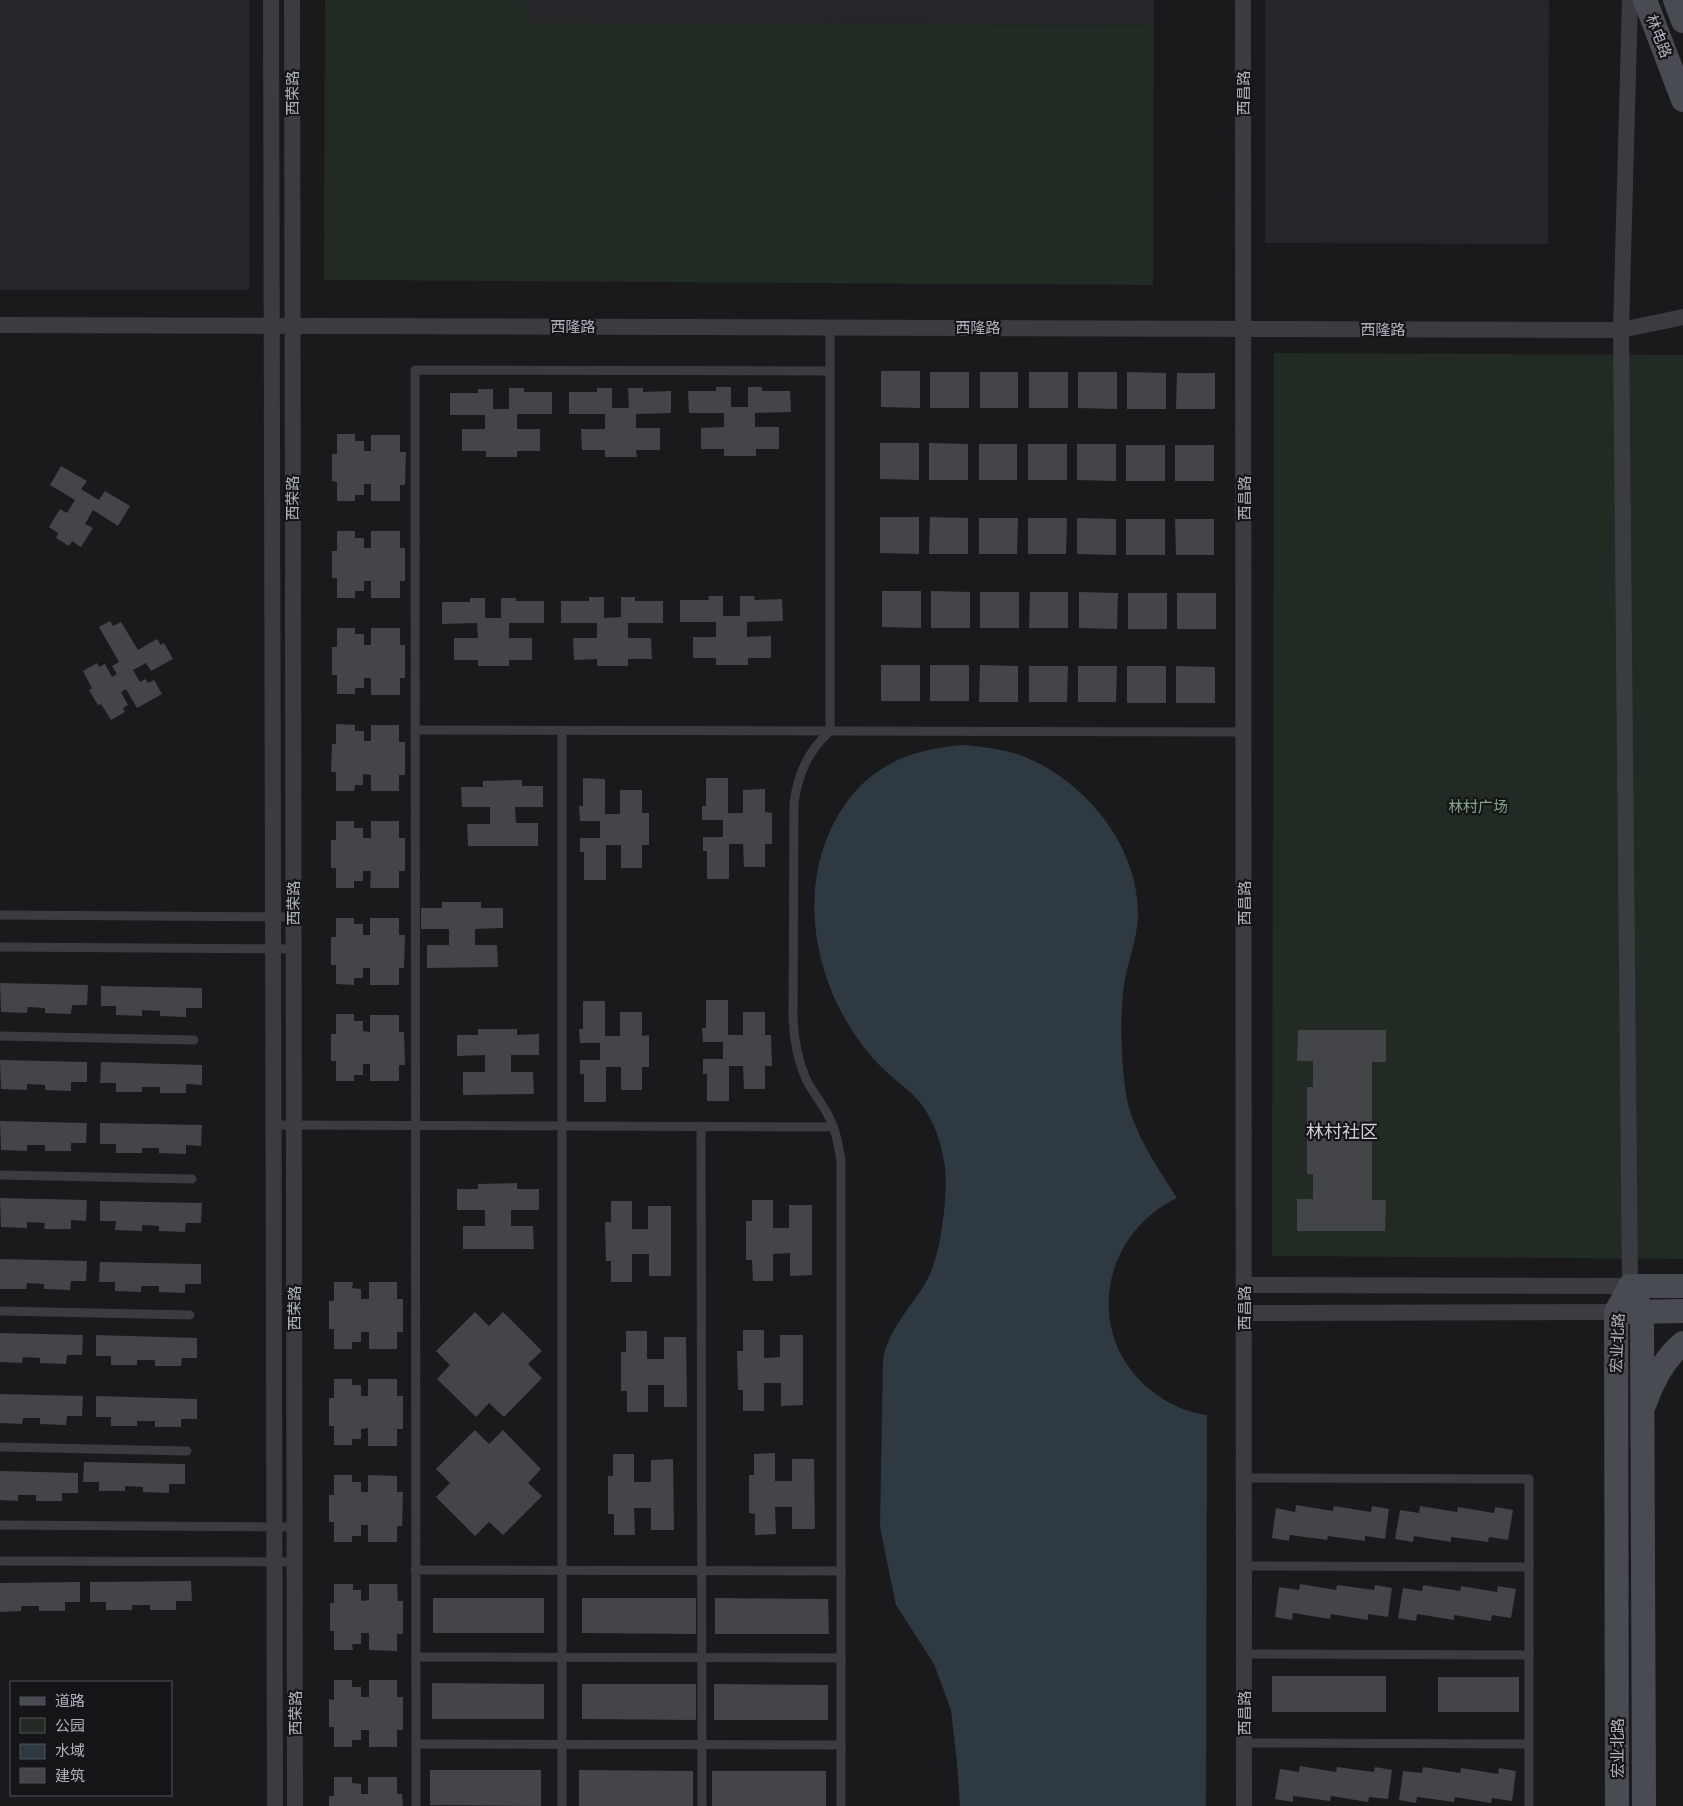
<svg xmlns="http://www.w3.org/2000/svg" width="1683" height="1806" font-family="'Asap Condensed','Noto Sans SC',sans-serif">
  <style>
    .built { fill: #26262a }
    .green { fill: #222b23 }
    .water { fill: #2f3941 }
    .building { fill: #444549 }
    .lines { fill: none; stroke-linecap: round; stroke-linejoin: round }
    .service { stroke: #3b3c42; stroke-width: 9 }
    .minor { stroke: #3b3c42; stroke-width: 16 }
    .secondary { stroke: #494b52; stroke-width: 24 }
    .labels { text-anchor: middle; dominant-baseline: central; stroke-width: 4.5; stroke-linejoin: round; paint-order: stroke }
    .street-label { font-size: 15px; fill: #acb1bc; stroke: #151518 }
    .park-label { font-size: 15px; fill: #83a786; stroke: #151518 }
    .quarter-label { font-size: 18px; fill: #cdd0d8; stroke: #151518 }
  </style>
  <rect width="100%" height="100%" fill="#1a1a1c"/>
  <g class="built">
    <rect x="0" y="0" width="249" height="290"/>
    <path d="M527,0H1154V25L527,22Z"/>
    <path d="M1265,0H1549L1548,244L1265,243Z"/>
  </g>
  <g class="green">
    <path d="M325,0H527L528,22L1154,25L1153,285L324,280Z"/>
    <path d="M1274,353L1683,355V1259L1272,1256Z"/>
  </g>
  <path class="water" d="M964,745C983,747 1002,749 1020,755C1084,779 1140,846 1138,917C1137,938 1129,958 1125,979C1119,1012 1121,1068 1127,1100C1134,1133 1159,1170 1177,1198C1100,1235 1083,1337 1152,1391C1168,1404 1186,1412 1207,1415L1206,1806H960L957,1763L951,1710L934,1664L896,1605L880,1527L883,1361C887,1330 911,1308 926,1282C941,1258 948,1195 945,1167C941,1139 931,1111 910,1092C897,1081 883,1070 871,1056C817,993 794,895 836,819C864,768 907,749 964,745Z"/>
  <g class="building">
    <path d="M881,371H920V408L881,407Z"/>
    <rect x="930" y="372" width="39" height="36"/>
    <rect x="980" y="372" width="38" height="36"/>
    <rect x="1029" y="372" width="39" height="36"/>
    <path d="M1078,372H1117V409L1078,408Z"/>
    <path d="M1127,372L1166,373V409H1127Z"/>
    <path d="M1177,373H1215V409H1176Z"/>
    <path d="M716,387H731V407H748V387H762V391H790L791,412L755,413V427H779V449H756V456H724V449H701V428L724,427V413H689L688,391H716Z"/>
    <path d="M509,388H524V392H552V414H517V429H540V451H517V457H486V451H462V429H485V415H450V393H478V389H493V409H509Z"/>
    <path d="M597,388H612V408H629L628,388H643V392L671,391V413L636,414V428H660V450H636L637,457H605V450H582L581,429H605V414H569V392H597Z"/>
    <path d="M337,434H355V441H364V451H371V435H400V452H406L405,485H400V501H371V484H364V495H355V501H337V482L332,481V454H337Z"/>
    <path d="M880,443H919V480L880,479Z"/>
    <path d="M929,443L968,444V480H929Z"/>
    <rect x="979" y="444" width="38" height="36"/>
    <rect x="1028" y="444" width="39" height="36"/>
    <path d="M1077,444H1116V481L1077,480Z"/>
    <rect x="1126" y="445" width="39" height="36"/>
    <rect x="1175" y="445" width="39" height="36"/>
    <path d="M61,466L87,481L81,489L99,500L105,491L130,506L118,526L93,510L85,524L93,528L81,547L72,541L69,546L56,538L58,533L49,527L60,509L67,513L75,500L50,485Z"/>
    <path d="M880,517H919V554L880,553Z"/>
    <path d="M930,517L968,518V554H929Z"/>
    <path d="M979,518H1018L1017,554H979Z"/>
    <path d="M1028,518H1067L1066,554H1028Z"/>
    <path d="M1077,518L1116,519V555L1077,554Z"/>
    <rect x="1126" y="519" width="39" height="36"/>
    <path d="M1175,519H1214V555H1176Z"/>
    <path d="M337,531H355V538H364V548H371V531H400V548H405V581H400V598H371V581H364V591H355V598H337V578H332V551H337Z"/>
    <path d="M882,591H921V628L882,627Z"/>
    <path d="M931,591L970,592V628H931Z"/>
    <rect x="980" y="592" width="39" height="36"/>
    <path d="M1030,592H1068V628H1029Z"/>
    <path d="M1079,592L1118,593L1117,629L1079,628Z"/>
    <rect x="1128" y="593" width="39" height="36"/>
    <rect x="1177" y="593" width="39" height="36"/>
    <path d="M708,596H723V616H740V596H755L754,600L782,599L783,621L747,622V637L771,636V658H748V665H716V658H693V637H716V622H680V600H709Z"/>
    <path d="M589,597H604V618L621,617V597H635V601H663V623H628V638H651L652,659H628V666H597V659L574,660L573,638H597V623H561V601H589Z"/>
    <path d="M470,598H485V618H501V598H516V601H544V623H509V638H532V660H509V666H478V660H454V638H478L477,623L442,624V602H470Z"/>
    <path d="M110,621L113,626L121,622L138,650L157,639L161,645L164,643L173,659L151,671L146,663L133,670L140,682L145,679L148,683L154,680L162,694L137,708L126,689L121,692L128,705L123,708L125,712L111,720L101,704L98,705L89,690L92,688L83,671L97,663L99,667L105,664L112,677L117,674L112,666L119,662L99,627Z"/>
    <path d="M337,628H355V634H364V645H371V628H400V645H405V678H400V695H371V678H364V688H355V694H337V675H332V647H337Z"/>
    <rect x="881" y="665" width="39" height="36"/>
    <rect x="930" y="665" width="39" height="36"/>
    <path d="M980,665L1018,666V702H979Z"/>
    <path d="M1029,666H1068L1067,702H1029Z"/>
    <path d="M1078,666H1117L1116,702H1078Z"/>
    <rect x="1127" y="666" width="39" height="37"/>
    <path d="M1176,666L1215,667V703H1176Z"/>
    <path d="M336,724L355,725V731H364V741H371V725H399V742H405V775H399V791H371V775L363,774V785H355L354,791H336V772H331L332,744H336Z"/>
    <path d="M583,778L605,779V814H620V790H642V813H649V845H642V868H621V845H606V880H584V852H580V838H600V821H580L579,806H583Z"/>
    <path d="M706,778H728V813H743V790L765,789V812L772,813V844H765V867H744L743,844H729V879H707V851H703V837H723V820H702V806H706Z"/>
    <path d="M522,780V786H543V807H515L516,823H538V846H468L467,824H490V807H462L461,787H483V781Z"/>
    <path d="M336,821H354V828H363V838H371V821H399V838H405V871H399V888H370L371,871H363V881H354V888H336V868H331V840H336Z"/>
    <path d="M442,902H481V908H503V928L475,929V945H497L498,967L427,968V945H449V929H421V908H442Z"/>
    <path d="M336,918H354V924H363V935H370V918H399V935H405L404,968H399V985H370V968H363V978H354V985L336,984V965H331V937H336Z"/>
    <path d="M0,983L88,985L87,1005H72L71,1014L45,1013V1008L28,1007L27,1013L1,1012Z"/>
    <path d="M101,986L202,988V1008H186V1017L160,1016V1011L142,1010V1016L116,1015V1006H101Z"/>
    <path d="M706,1000H728V1035H743V1012H765V1035H771L772,1066H765V1089H744L743,1066H729V1101H707V1074H703V1059H723V1042H703L702,1028H706Z"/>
    <path d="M583,1001H605V1036H620V1012H642V1036L649,1035V1067H642V1090H621V1067H606V1102H584V1074H580V1060H600V1043H580L579,1029H583Z"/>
    <path d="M336,1014H354V1021H363V1031L370,1032V1015H399V1032H404L405,1065H399V1081H370V1064H363V1075H354V1081H336V1061H331V1034H336Z"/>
    <path d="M478,1029H517V1035L539,1034V1055H511V1072H533L534,1094L463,1095V1072H485V1055L457,1056V1035H478Z"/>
    <path d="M1298,1030H1386V1062H1372V1200H1386L1385,1231H1297V1199H1313V1174H1307V1087H1313V1061H1297Z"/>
    <path d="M0,1060L87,1062V1082H71V1091L45,1090V1085L27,1084V1090L1,1089Z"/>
    <path d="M101,1062L202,1065V1085L186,1084V1093H160V1087H142V1092H116V1083H100Z"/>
    <path d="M0,1121L87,1123L86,1143H71V1151H45V1145H27V1151L1,1150Z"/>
    <path d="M100,1123L202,1125L201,1146L186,1145V1154L159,1153V1148H142V1153H116V1144H100Z"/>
    <path d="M517,1183V1189H539V1210H511V1226H533L534,1249H463V1226H485V1210H457V1189H478V1184Z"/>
    <path d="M0,1198L87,1200L86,1221L71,1220V1229H44L45,1223L27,1222V1228L1,1227Z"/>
    <path d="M752,1200H773V1228H789V1205H812V1275L790,1276V1253L773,1254V1281H753L752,1260H746V1221H752Z"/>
    <path d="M100,1201L202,1203L201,1223H186L185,1232L159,1231V1226L142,1225V1231L115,1230L116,1221H100Z"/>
    <path d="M611,1201H632V1229H648V1206H671V1276H649V1254H632V1282H611V1261H606L605,1222H611Z"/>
    <path d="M0,1259L87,1261L86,1281H71L70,1290L44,1289V1284L27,1283L26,1289H0Z"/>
    <path d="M100,1262L201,1264V1284H185V1293L159,1292V1286H141V1292L115,1291V1282H99Z"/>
    <path d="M334,1282H353L352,1288L361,1289V1299H369V1282H397V1299H403V1332H397V1349H369V1332H361V1342H352V1349H334V1329H329V1301H334Z"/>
    <path d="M475,1312L489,1326L503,1312L542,1351L528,1364L542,1378L504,1417L489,1403L476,1417L437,1379L450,1365L436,1351Z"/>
    <path d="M743,1330H764V1358L780,1357V1335H803V1405L781,1406V1383H764V1411H743V1390H738L737,1351H743Z"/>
    <path d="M626,1331H647V1359H664V1337H686L687,1407H664V1385H648V1412H627V1391H621V1352H626Z"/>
    <path d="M0,1333L83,1335L82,1355H67L66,1364L40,1363V1358L23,1357L22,1363L0,1362Z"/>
    <path d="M96,1335L197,1338V1358H182L181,1366H155V1360H137V1365H111V1356H96Z"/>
    <path d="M334,1379H352V1385H361V1396H368V1379H397V1396H403V1429H397V1446H368V1428L361,1429V1439H352V1445H334V1426H329V1398H334Z"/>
    <path d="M0,1394L83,1396L82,1416H67L66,1425L40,1424V1418H23L22,1424L0,1423Z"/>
    <path d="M96,1396L197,1399V1419H181V1427H155V1421H137V1426H111V1417H96Z"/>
    <path d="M475,1430L489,1444L503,1430L541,1469L528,1483L542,1496L503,1535L489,1522L475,1536L436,1497L450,1483L436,1469Z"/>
    <path d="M775,1453V1481H792V1459H814L815,1529H792V1507H775L776,1534L755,1535V1514L749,1513V1475H754V1454Z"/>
    <path d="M613,1454H634V1482H651V1460L673,1459L674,1530H651V1508H634L635,1535H614V1514H608V1476H613Z"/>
    <path d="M84,1462L185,1464V1484H169V1493L143,1492V1487L125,1486V1491H99V1482H83Z"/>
    <path d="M0,1471L78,1473V1493H62V1501H36V1495H18V1501L0,1500Z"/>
    <path d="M334,1475H352V1482H361V1492H368V1475L397,1476V1492H403L402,1526H397V1542H368V1525H361V1536H352V1542H334V1522H329V1495H334Z"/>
    <path d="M1296,1505L1333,1511L1334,1506L1371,1512L1372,1506L1389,1509L1385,1539L1365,1536V1541L1328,1536L1327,1540L1290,1535L1289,1541L1272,1538L1276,1508L1295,1512Z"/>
    <path d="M1420,1506L1457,1512L1458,1507L1494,1513L1495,1507L1513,1510L1508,1540L1489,1537L1488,1542L1451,1537V1542L1414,1536L1413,1542L1395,1539L1400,1510L1419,1513Z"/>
    <path d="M191,1581L192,1601H176V1610H150V1605H132V1610H106V1602H90V1582Z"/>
    <path d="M80,1582V1602H65V1611H39V1606H21V1611L0,1612V1583Z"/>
    <path d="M334,1584H353V1590H361V1601L369,1600V1584H397L398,1601H403V1634H397V1651L369,1650V1633H361V1644H352L353,1650H334V1631H330V1603H334Z"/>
    <path d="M1300,1584L1336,1590L1337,1585L1374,1590L1375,1585L1392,1588L1388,1617L1368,1614V1620L1331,1614L1330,1619L1293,1613L1292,1620L1275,1617L1279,1587L1299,1590Z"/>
    <path d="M1423,1585L1460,1591L1461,1586L1497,1592L1498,1586L1516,1589L1511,1618L1492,1615L1491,1621L1454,1615V1620L1417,1614L1416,1621L1398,1618L1403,1588L1422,1591Z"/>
    <rect x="433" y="1598" width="111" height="35"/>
    <path d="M582,1598H696V1634L582,1633Z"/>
    <path d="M715,1598L828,1599L829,1634H715Z"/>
    <rect x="1272" y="1676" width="114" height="36"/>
    <rect x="1438" y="1677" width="81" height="35"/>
    <path d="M334,1680H352V1687H361V1697H369V1680H397V1697H403V1730H397V1747H369V1730H361V1740H352V1747H334V1727H329V1699L334,1700Z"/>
    <path d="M432,1683L544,1684V1719H432Z"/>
    <path d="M582,1684H696V1720L582,1719Z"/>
    <path d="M714,1684L828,1685V1720H714Z"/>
    <path d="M1300,1766L1336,1772L1337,1767L1374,1772L1375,1767L1392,1770L1388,1799L1369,1797L1368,1802L1331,1796L1330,1801L1293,1796V1802L1275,1799L1280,1769L1299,1772Z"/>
    <path d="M1423,1767L1460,1773L1461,1768L1498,1774L1499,1768L1516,1771L1512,1801L1492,1798L1491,1803L1455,1797L1454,1802L1417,1797L1416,1803L1399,1800L1403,1771L1422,1773Z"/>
    <path d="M430,1770H541V1806L430,1805Z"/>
    <path d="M579,1770L693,1771V1806H579Z"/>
    <rect x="712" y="1771" width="114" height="35"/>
    <path d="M334,1777H352V1783L361,1784V1794H368V1777H397V1794H402L403,1806H329V1796H334Z"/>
  </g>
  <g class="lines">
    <g class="service">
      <path d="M830,327V731C808,751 798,774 794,803L793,1018C794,1040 797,1059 806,1079C812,1092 822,1103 828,1115C836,1129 838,1145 841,1160V1806"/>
      <path d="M415,730L1244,732"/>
      <path d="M562,731V1806"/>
      <path d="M0,915L293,917"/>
      <path d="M0,947L293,949"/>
      <path d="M0,1036L194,1040"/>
      <path d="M273,1125L833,1127"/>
      <path d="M701,1126L702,1806"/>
      <path d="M0,1175L192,1179"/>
      <path d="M0,1311L190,1315"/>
      <path d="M0,1447L187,1451"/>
      <path d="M1244,1478L1529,1479V1806"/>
      <path d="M0,1525L294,1527"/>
      <path d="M0,1561L294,1562"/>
      <path d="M1244,1566L1529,1567"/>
      <path d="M415,1570L841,1571"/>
      <path d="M1244,1654L1529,1655"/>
      <path d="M416,1657L841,1658"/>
      <path d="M1244,1743L1529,1744"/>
      <path d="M416,1744L841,1745"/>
      <path d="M416,1806L415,370L830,371"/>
    </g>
    <g class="minor">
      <path d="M271,0L275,1806"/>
      <path d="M292,0L295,1806"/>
      <path d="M1243,0L1244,1806"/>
      <path d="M0,325L1621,330L1683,317"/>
      <path d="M1244,1285L1630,1286L1621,330L1630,0"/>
      <path d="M1244,1313L1616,1312"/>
    </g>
    <g class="secondary">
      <path d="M1645,0L1683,100"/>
      <path d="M1675,0L1683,21"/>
      <path d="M1630,1286L1642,1311L1644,1806"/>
      <path d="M1630,1286H1683"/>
      <path d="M1627,1312L1683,1311"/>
      <path d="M1645,1403C1653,1380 1664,1359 1683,1343"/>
      <path d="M1617,1806L1616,1312L1630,1286"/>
    </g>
  </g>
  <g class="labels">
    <g class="street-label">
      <text transform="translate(1659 36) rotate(69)">林电路</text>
      <text transform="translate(292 93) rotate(-90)">西荣路</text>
      <text transform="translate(1243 93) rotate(-90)">西昌路</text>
      <text x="573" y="326">西隆路</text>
      <text x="978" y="327">西隆路</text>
      <text x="1383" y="329">西隆路</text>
      <text transform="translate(292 498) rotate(-90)">西荣路</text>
      <text transform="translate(1244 498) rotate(-90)">西昌路</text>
      <text transform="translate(293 903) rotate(-90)">西荣路</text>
      <text transform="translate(1244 903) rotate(-90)">西昌路</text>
      <text transform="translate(294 1308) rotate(-90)">西荣路</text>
      <text transform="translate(1244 1308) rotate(-90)">西昌路</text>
      <text transform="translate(1617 1343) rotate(-87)">宏业北路</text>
      <text transform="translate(295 1713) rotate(-90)">西荣路</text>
      <text transform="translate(1244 1713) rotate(-90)">西昌路</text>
      <text transform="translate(1617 1748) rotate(-90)">宏业北路</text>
    </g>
    <g class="park-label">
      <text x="1478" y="806">林村广场</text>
    </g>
    <g class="quarter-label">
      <text x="1342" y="1131">林村社区</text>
    </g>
  </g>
  <rect x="10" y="1681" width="162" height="115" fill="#151518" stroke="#51535a"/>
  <rect x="20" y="1697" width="25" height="8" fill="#494b52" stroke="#51535a"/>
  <text x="55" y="1706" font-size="15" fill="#acb1bc">道路</text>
  <rect x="20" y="1718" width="25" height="15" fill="#222b23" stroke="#51535a"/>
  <text x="55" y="1731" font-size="15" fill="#acb1bc">公园</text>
  <rect x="20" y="1744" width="25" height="15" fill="#2f3941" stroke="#51535a"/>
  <text x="55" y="1756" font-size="15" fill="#acb1bc">水域</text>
  <rect x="20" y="1768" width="25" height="15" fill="#444549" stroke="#51535a"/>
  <text x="55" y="1781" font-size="15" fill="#acb1bc">建筑</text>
</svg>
